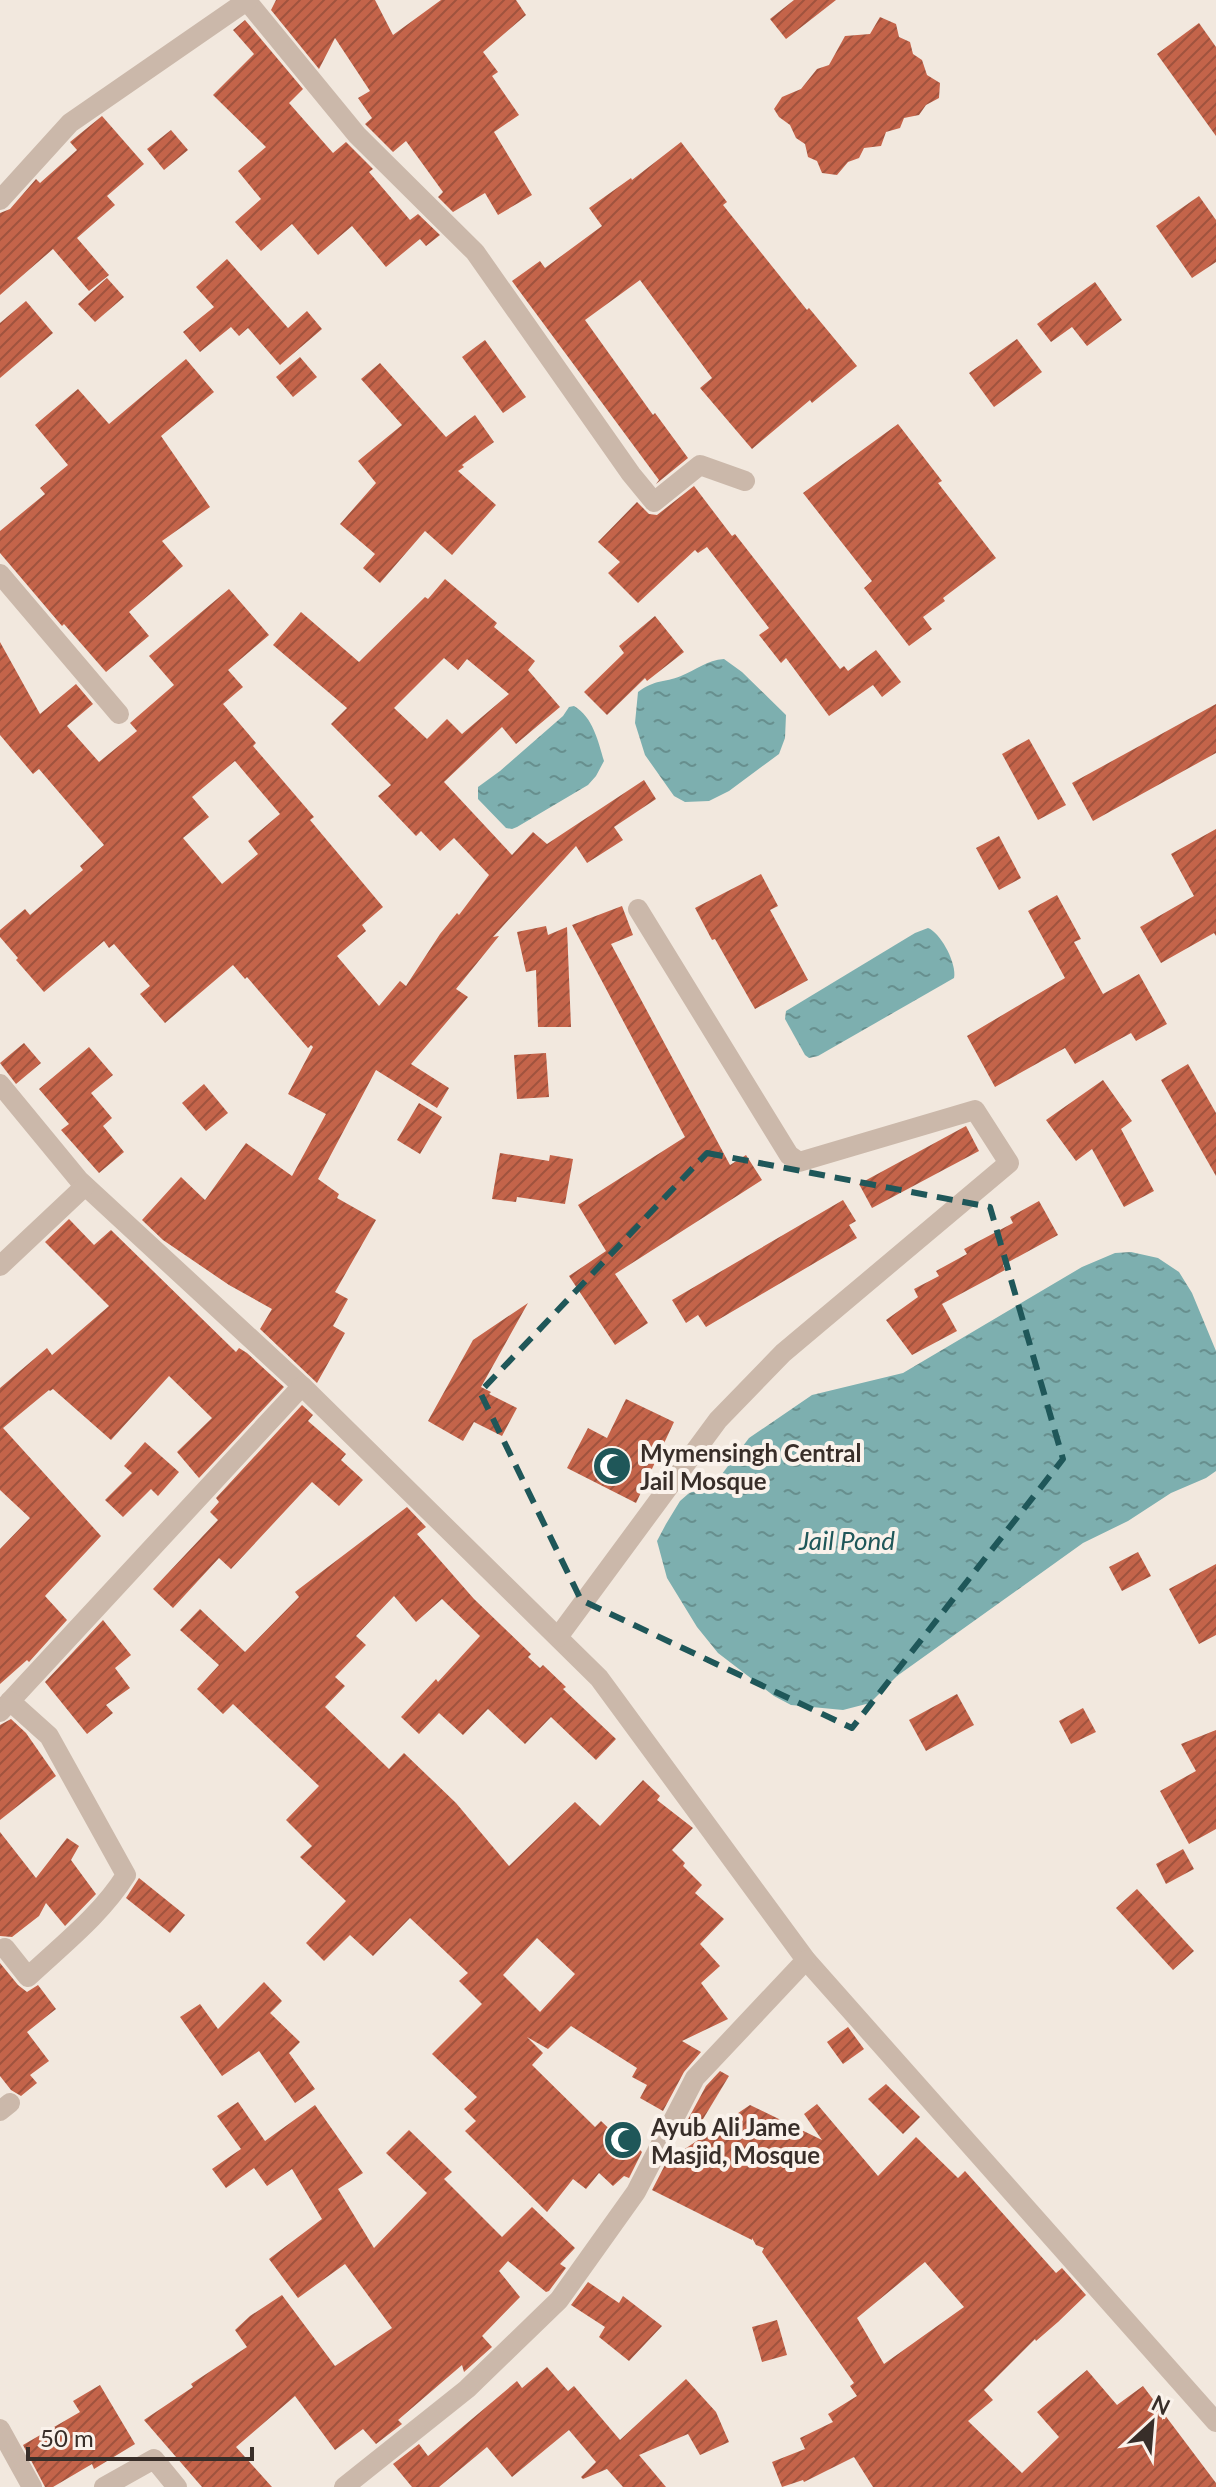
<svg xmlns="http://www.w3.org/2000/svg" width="1216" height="2487" font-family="Lato,sans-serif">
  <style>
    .water { fill: url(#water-ripples) }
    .building { fill: url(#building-hatch); fill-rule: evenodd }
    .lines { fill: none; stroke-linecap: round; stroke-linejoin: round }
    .minor { stroke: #cbb8aa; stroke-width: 20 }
    .marked { fill: none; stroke: #1f5759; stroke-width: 6; stroke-dasharray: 16 10; stroke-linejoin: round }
    .labels { text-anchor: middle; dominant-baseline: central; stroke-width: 8; stroke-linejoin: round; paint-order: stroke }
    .poi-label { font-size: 24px; font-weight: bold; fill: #382e29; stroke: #faf2eb; text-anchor: start }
    .water-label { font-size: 26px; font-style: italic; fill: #1f5759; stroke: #faf2eb }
  </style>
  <defs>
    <pattern id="water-ripples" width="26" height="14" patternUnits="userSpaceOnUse" patternTransform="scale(2)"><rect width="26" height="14" fill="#7dafaf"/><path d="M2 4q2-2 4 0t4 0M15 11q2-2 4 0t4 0" fill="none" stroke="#678f8e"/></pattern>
    <pattern id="building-hatch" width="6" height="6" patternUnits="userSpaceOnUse" patternTransform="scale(2)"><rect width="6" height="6" fill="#c4644a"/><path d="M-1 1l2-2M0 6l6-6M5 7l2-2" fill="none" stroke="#a0533e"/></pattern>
  </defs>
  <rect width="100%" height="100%" fill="#f2e8de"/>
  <g class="water">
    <path d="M724,659L742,672L786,715L785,738L779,754L729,791L709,801L685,802L674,796L645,755L635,723L638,692C656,679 663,683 681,676C696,670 707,660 724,659Z"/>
    <path d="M574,706C593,717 598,741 604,761L596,776L588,785L517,827L512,829L506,828L478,799V787L500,771L563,716L569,707Z"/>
    <path d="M928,928C941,933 957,964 954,978L818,1056L809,1058L805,1055L785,1019L786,1011L915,933Z"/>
    <path d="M1131,1252L1158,1258L1179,1272L1192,1293L1216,1351V1471L1206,1478L1171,1493L1128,1521L1083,1543L897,1676L870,1703L843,1710L791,1705L774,1696L718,1653L697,1627L667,1578L657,1541L666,1524L680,1501L688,1494L719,1478L749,1438L812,1395L903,1373L1082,1267L1115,1253Z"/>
  </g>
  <g class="building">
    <path d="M276,0H375L393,35L441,0H516L526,15L483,52L498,72L492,76L519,115L494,132L532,195L498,215L485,193L453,212L438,197L443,192L406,141L393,152L365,124L372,118L358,98L370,91L335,38L319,69L271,10Z"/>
    <path d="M794,0H836L786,39L770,19Z"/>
    <path d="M880,17L896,24L899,37L910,42L913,54L922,60L927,75L940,83L939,98L926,105L919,115L904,118L900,128L886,132L881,146L864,148L859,158L848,162L837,175L822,173L817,161L808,157L805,144L796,138L790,125L779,117L774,109L782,97L801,89L817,69L829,65L845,36L870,34Z"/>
    <path d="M245,20L303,89L289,103L333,153L346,142L373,169L369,172L410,220L418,214L440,235L426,246L420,239L386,267L352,226L318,255L292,224L261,251L235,222L261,199L238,171L266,147L213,95L254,54L233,30Z"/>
    <path d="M1199,23L1216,47V136L1157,54Z"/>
    <path d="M102,116L144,164L107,196L115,205L77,238L109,275L89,291L53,249L0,295V213L10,209L36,179L40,183L77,150L70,142Z"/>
    <path d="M171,130L188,150L164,170L147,149Z"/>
    <path d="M681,142L727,202L723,205L807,310L809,308L857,366L812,403L810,400L752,449L700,388L712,378L640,280L585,320L653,415L655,413L688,458L656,484L659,480L512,281L540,261L545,268L602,226L589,208L631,178L632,180Z"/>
    <path d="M1199,196L1216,220V262L1192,278L1156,226Z"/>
    <path d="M227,259L288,328L307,311L322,329L280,365L248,328L239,336L231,327L200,352L183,332L214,307L196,287Z"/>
    <path d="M107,278L124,297L95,322L78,304Z"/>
    <path d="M1095,282L1122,320L1087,346L1072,327L1051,342L1037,324Z"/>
    <path d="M26,301L53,333L0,378V323Z"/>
    <path d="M1017,339L1042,372L994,407L969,373Z"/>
    <path d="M485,340L526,397L503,413L462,357Z"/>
    <path d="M300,357L317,377L293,397L276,377Z"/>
    <path d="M186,359L214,392L161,436L210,507L162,541L183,566L129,612L149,636L106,672L64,624L62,626L0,553V531L45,494L40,488L68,465L35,425L78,389L109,424Z"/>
    <path d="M380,363L446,437L475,415L494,442L462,465L464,467L458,471L496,505L452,555L425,531L380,583L363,568L375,554L340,524L376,483L358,461L402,425L361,379Z"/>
    <path d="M898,424L942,481L938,483L996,558L943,598L945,601L923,617L932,629L909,646L864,588L872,581L803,493Z"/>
    <path d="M694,486L732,536L735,534L840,669L844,666L848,671L876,650L901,682L882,697L873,685L829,716L786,658L781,663L759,635L769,628L707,547L698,553L695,550L638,603L608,573L620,562L598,542L637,502L649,514L657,515Z"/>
    <path d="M445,579L497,623L494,627L535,661L528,670L560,707L516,744L502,727L444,782L512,855L533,832L547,844L644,780L656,799L614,827L623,840L587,863L576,846L493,937L499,936L456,989L468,997L411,1064L449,1088L437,1108L376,1070L318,1179L339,1194L337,1198L376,1220L335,1292L348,1299L333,1326L345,1333L317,1383L260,1329L272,1309L229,1285L163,1240L142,1220L181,1177L205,1200L246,1143L292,1176L326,1114L288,1094L313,1047L311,1045L308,1048L247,977L245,979L233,965L165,1023L140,994L150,986L114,944L109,948L104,941L44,992L16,960L18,958L0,937V930L25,909L30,915L83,870L80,866L104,845L39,769L33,774L0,735V642L40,714L76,684L93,704L67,726L99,762L137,731L130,723L174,685L149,656L229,589L269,635L228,670L243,687L223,704L256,743L253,746L314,817L310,820L383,907L362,925L366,931L337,956L379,1006L400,981L406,986L440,934L457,913L459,915L489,875L454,838L440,851L421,831L416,836L378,796L391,785L331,724L347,708L273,645L301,612L359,662L425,597L428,599ZM444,658L458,670L467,659L509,694L462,734L447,719L427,739L394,708ZM235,761L280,814L248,841L258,854L222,884L183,838L209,817L192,797Z"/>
    <path d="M655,616L684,652L647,681L645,678L607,715L584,692L624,653L619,646Z"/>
    <path d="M1216,704V753L1093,821L1072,783Z"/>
    <path d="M1029,739L1066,805L1038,820L1002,754Z"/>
    <path d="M1216,829V936L1214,933L1161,963L1140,927L1194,896L1171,854Z"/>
    <path d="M999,836L1021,878L999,890L976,848Z"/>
    <path d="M761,874L778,906L770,910L808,980L755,1009L715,939L712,940L695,908Z"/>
    <path d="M1057,895L1081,939L1074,942L1103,994L1139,974L1167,1024L1136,1041L1131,1033L1075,1064L1065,1048L995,1087L967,1036L1065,978L1028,911Z"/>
    <path d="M622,906L633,935L611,944L730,1165L746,1155L762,1180L615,1274L648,1323L615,1345L569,1276L606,1251L578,1205L685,1137L572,925Z"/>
    <path d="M546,926L548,935L567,927L571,1027H538L536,970L526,972L517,932Z"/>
    <path d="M24,1043L41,1063L16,1084L0,1063Z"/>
    <path d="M89,1047L113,1075L91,1093L112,1118L103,1126L124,1152L99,1173L61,1130L69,1124L39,1089Z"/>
    <path d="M546,1053L549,1097L517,1099L514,1055Z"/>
    <path d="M1188,1064L1216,1113V1176L1161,1080Z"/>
    <path d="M1103,1080L1132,1121L1121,1129L1154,1191L1124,1207L1092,1149L1076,1161L1046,1120Z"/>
    <path d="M204,1084L228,1113L206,1131L182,1103Z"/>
    <path d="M419,1103L442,1117L420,1154L397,1140Z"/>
    <path d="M966,1126L979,1151L872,1208L859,1184Z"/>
    <path d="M500,1153L549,1161L550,1155L573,1159L565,1204L517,1197L516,1202L492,1199Z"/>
    <path d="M843,1200L856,1221L849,1225L857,1238L706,1327L698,1315L686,1323L672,1300Z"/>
    <path d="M1039,1201L1058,1235L1003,1265L1005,1270L942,1304L957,1331L912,1355L886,1320L918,1297L914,1289L939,1276L936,1271L967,1254L964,1249L1013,1223L1010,1217Z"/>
    <path d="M69,1219L94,1245L111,1230L236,1352L239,1348L247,1353L284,1387L199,1478L177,1452L212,1418L169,1376L111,1440L53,1389L50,1391L49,1390L3,1428L101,1536L45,1596L67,1620L29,1662L27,1660L0,1684V1549L30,1518L0,1490V1388L47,1348L52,1355L109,1306L45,1242Z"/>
    <path d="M528,1303L481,1387L491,1392L489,1394L517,1408L502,1436L474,1422L463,1441L428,1421L473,1340Z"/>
    <path d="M626,1399L674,1422L636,1503L567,1468L588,1428L607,1438Z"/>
    <path d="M302,1405L313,1415L308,1421L346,1454L341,1460L363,1480L339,1506L312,1482L231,1569L219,1558L173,1608L153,1589L218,1520L210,1512L219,1502L216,1498Z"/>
    <path d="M145,1442L179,1472L158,1496L151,1489L123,1517L105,1500L132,1473L124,1466Z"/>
    <path d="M407,1507L426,1527L417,1534L474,1599L531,1654L528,1657L540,1668L543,1665L566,1687L563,1689L616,1739L596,1760L551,1717L525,1744L488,1709L463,1735L439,1713L419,1734L401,1717L436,1679L438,1682L480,1636L442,1599L416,1622L394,1596L356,1636L366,1645L335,1677L345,1686L325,1707L389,1769L404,1753L456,1803L509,1866L575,1802L600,1826L643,1780L660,1796L657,1800L693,1828L672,1850L685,1863L683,1866L702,1885L695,1893L724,1919L700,1944L720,1966L701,1983L728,2019L682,2041L701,2052L684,2072L663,2111L640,2098L647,2085L632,2077L637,2068L571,2026L548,2049L527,2037L543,2053L532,2065L595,2127L601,2121L619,2138L622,2132L642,2152L629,2178L624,2176L613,2186L599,2173L586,2189L573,2179L547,2212L465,2131L476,2121L464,2109L477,2097L432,2054L482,2004L459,1981L468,1973L410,1918L373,1956L350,1935L324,1961L306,1943L346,1901L300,1857L312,1846L286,1820L319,1786L233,1704L223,1714L197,1689L219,1665L180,1630L200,1609L245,1652L299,1597L295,1592ZM537,1938L575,1974L540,2012L503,1975Z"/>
    <path d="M1138,1552L1151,1576L1122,1591L1109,1567Z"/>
    <path d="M1216,1564V1635L1199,1644L1169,1589Z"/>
    <path d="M103,1620L131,1655L115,1668L130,1688L106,1705L113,1713L87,1734L45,1682Z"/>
    <path d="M957,1694L974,1725L926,1751L909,1720Z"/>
    <path d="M1083,1708L1096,1732L1071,1744L1059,1721Z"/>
    <path d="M11,1719L26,1733L56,1776L0,1820V1725Z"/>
    <path d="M1216,1730V1829L1189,1844L1160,1791L1196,1771L1181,1744Z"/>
    <path d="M0,1832L36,1878L67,1838L79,1846L71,1860L96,1894L65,1926L46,1903L39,1916L12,1937L0,1936Z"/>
    <path d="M1183,1849L1194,1869L1166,1884L1156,1864Z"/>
    <path d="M139,1878L185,1915L170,1933L126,1898Z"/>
    <path d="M1137,1889L1194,1951L1173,1970L1116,1908Z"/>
    <path d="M0,1963L18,1985L27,1992L38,1985L56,2009L27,2032L49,2061L30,2075L37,2083L21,2096L11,2090L0,2076Z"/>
    <path d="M264,1982L282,2001L270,2013L300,2042L289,2053L315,2089L295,2103L259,2051L222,2076L180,2017L200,2004L218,2029Z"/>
    <path d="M848,2027L864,2049L843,2064L827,2042Z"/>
    <path d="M720,2071L729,2076L697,2129L686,2123L706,2086Z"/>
    <path d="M886,2084L920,2117L903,2134L868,2099Z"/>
    <path d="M238,2102L265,2141L315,2105L363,2173L338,2189L374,2248L427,2193L386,2153L409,2130L452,2172L444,2179L502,2237L532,2207L575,2248L560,2264L566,2268L549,2291L546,2292L508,2261L499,2271L520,2297L482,2336L492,2347L464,2372L462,2365L398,2420L402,2424L376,2444L363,2429L335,2450L295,2396L236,2447L272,2487H202L144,2420L193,2387L191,2384L247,2347L235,2330L250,2316L282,2295L335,2366L392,2328L345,2264L298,2298L269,2259L322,2219L292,2169L267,2186L254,2168L226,2188L212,2169L241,2149L217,2116Z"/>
    <path d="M817,2104L878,2176L916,2137L958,2178L965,2171L1056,2273L1062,2268L1086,2295L1058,2322L1036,2341L1035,2339L984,2390L993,2400L968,2421L1022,2473L1059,2437L1037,2412L1087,2370L1117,2405L1143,2386L1216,2483V2487H873L854,2457L804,2482L803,2480L782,2487L772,2462L805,2449L800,2438L833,2422L828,2414L857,2396L850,2386L854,2383L762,2252L764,2248L756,2245L752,2238V2240L652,2190L667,2161L750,2105L822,2140L804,2114ZM925,2262L964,2307L884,2364L857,2318Z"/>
    <path d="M588,2282L619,2303L623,2296L662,2326L629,2361L599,2337L605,2327L571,2305Z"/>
    <path d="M777,2320L787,2355L762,2362L752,2327Z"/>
    <path d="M547,2367L568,2391L574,2386L620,2440L686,2379L716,2412L729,2442L700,2455L688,2434L639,2455L666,2487H623L607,2469L583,2479L581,2477L596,2462L569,2430L512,2477L487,2447L439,2487H412L393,2464L419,2444L428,2456L517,2381L522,2388Z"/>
    <path d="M100,2385L135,2444L94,2469L92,2464L53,2487H45L23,2445L80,2412L73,2401Z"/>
  </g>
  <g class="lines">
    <g class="minor">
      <path d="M247,1L357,135L475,252L631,474L654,502L700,465L745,481"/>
      <path d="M0,200L70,123L248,0"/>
      <path d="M0,574L119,714"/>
      <path d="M0,1084L79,1180L302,1386L599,1678L806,1960L1216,2422"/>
      <path d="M0,1266L85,1186"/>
      <path d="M558,1637L718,1420L783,1353L1009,1163L975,1110L799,1162L789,1155L638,909"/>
      <path d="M0,1712L302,1386"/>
      <path d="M5,1948L28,1977C62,1945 101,1915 126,1875L49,1736L10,1701"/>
      <path d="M0,2111L10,2103"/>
      <path d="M0,2429L32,2487"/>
      <path d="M104,2487L154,2459L177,2487"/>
      <path d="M344,2487L467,2389L559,2300L636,2192L695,2078L806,1960"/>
    </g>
  </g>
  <path class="marked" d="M707,1153L990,1207L1063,1459L852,1728L581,1600L480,1392Z"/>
  <defs>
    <symbol id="mosque-disc" viewBox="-11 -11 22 22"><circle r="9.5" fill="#1f5759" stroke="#faf2eb"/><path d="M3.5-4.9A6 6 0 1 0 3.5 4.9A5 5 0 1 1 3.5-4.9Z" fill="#fff"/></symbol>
  </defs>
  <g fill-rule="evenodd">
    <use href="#mosque-disc" x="590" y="1444" width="44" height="44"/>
    <use href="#mosque-disc" x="601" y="2118" width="44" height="44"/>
  </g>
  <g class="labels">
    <g class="poi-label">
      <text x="640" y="1452">Mymensingh Central<tspan x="640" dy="28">Jail Mosque</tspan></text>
      <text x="651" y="2126">Ayub Ali Jame<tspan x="651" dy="28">Masjid, Mosque</tspan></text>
    </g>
    <g class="water-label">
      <text x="847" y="1540">Jail Pond</text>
    </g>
  </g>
  <g transform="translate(1152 2423) rotate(26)" stroke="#faf2eb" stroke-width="6" paint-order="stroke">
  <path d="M0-6L14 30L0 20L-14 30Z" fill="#382e29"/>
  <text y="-12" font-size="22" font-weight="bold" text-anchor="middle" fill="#382e29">N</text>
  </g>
  <path d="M28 2447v12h224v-12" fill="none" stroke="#382e29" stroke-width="4"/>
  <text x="40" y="2447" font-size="24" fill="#382e29" stroke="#faf2eb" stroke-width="6" paint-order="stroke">50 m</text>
</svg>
